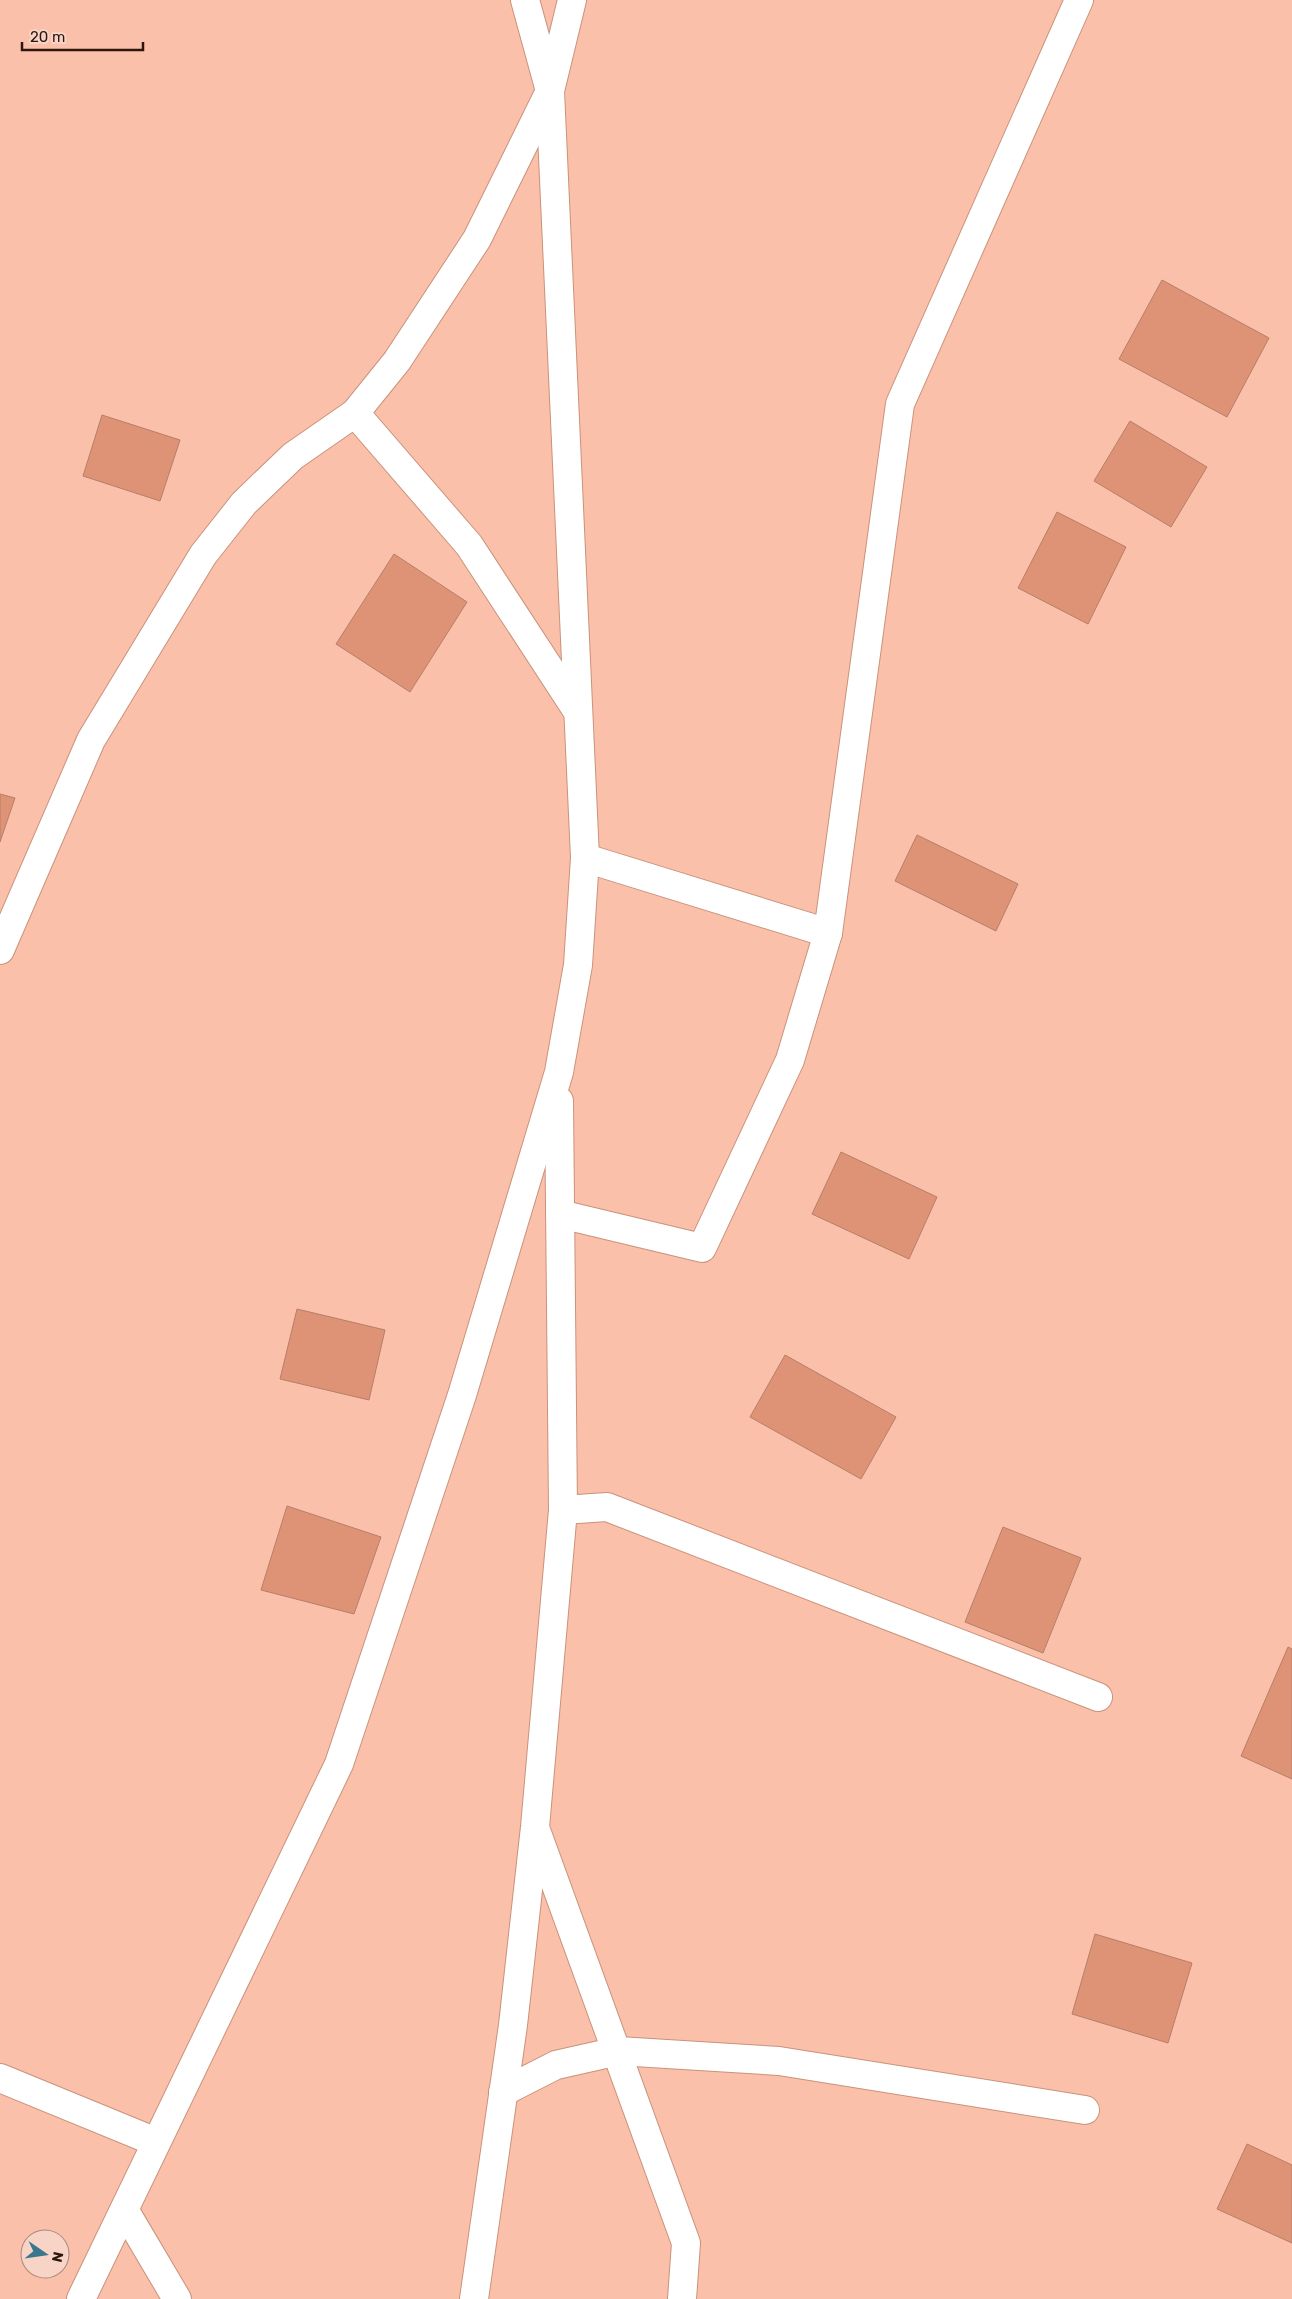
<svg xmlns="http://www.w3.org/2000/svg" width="1292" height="2299" font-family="Rubik,sans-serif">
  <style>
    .building { fill: #df9376; stroke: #b57f69 }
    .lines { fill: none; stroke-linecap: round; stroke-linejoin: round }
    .minor-casing { stroke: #c9927c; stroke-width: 30 }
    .minor { stroke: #fff; stroke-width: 28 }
  </style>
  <rect width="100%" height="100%" fill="#fbc0a9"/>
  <g class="building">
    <path d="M1162,280L1269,338L1227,417L1119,359Z"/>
    <path d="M102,415L180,440L160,501L83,476Z"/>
    <path d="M1130,421L1207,467L1171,527L1094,481Z"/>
    <path d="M1057,512L1126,547L1088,624L1018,588Z"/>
    <path d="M394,554L467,602L410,692L336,644Z"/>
    <path d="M0,794L15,798L0,842Z"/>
    <path d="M917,835L1018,884L996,931L895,881Z"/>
    <path d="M841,1152L937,1197L909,1259L812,1214Z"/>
    <path d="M297,1309L385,1330L369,1400L280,1379Z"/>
    <path d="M785,1355L896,1417L861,1479L750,1417Z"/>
    <path d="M287,1506L381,1537L354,1614L261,1590Z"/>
    <path d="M1003,1527L1081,1558L1043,1653L965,1622Z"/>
    <path d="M1288,1647L1292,1649V1779L1241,1756Z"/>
    <path d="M1095,1934L1192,1963L1168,2043L1072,2014Z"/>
    <path d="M1247,2144L1292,2165V2243L1217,2209Z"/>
  </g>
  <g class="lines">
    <defs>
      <g id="minor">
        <path d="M355,413L469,545L578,712"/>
        <path d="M585,858L828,933"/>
        <path d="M0,950L91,740L203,555L244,503L293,456L355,413L397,361L477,239L550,91L525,0"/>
        <path d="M560,1214L702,1248L790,1060L828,933L900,404L1079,0"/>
        <path d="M563,1510L607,1507L1098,1697"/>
        <path d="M537,1833L686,2243L682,2299"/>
        <path d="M0,2078L156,2142"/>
        <path d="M503,2092L556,2065L618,2051L779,2061L1085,2110"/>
        <path d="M125,2211L177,2299"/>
        <path d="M81,2299L339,1764L462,1395L559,1072L578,965L585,858L550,91L572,0"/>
        <path d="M474,2299L513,2025L535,1827L563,1510L559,1101"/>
      </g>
    </defs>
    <use href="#minor" class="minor-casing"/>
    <use href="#minor" class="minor"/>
  </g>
  <g transform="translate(45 2254) rotate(103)"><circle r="24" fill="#f8d4c6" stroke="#a6887d"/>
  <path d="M0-4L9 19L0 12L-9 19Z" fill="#38778c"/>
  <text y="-8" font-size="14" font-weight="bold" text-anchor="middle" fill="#2c170f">N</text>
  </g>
  <path d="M22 42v8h121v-8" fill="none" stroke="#2c170f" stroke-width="2.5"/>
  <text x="30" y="42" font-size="15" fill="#2c170f" stroke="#f8d4c6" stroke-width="4" paint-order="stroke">20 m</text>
</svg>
